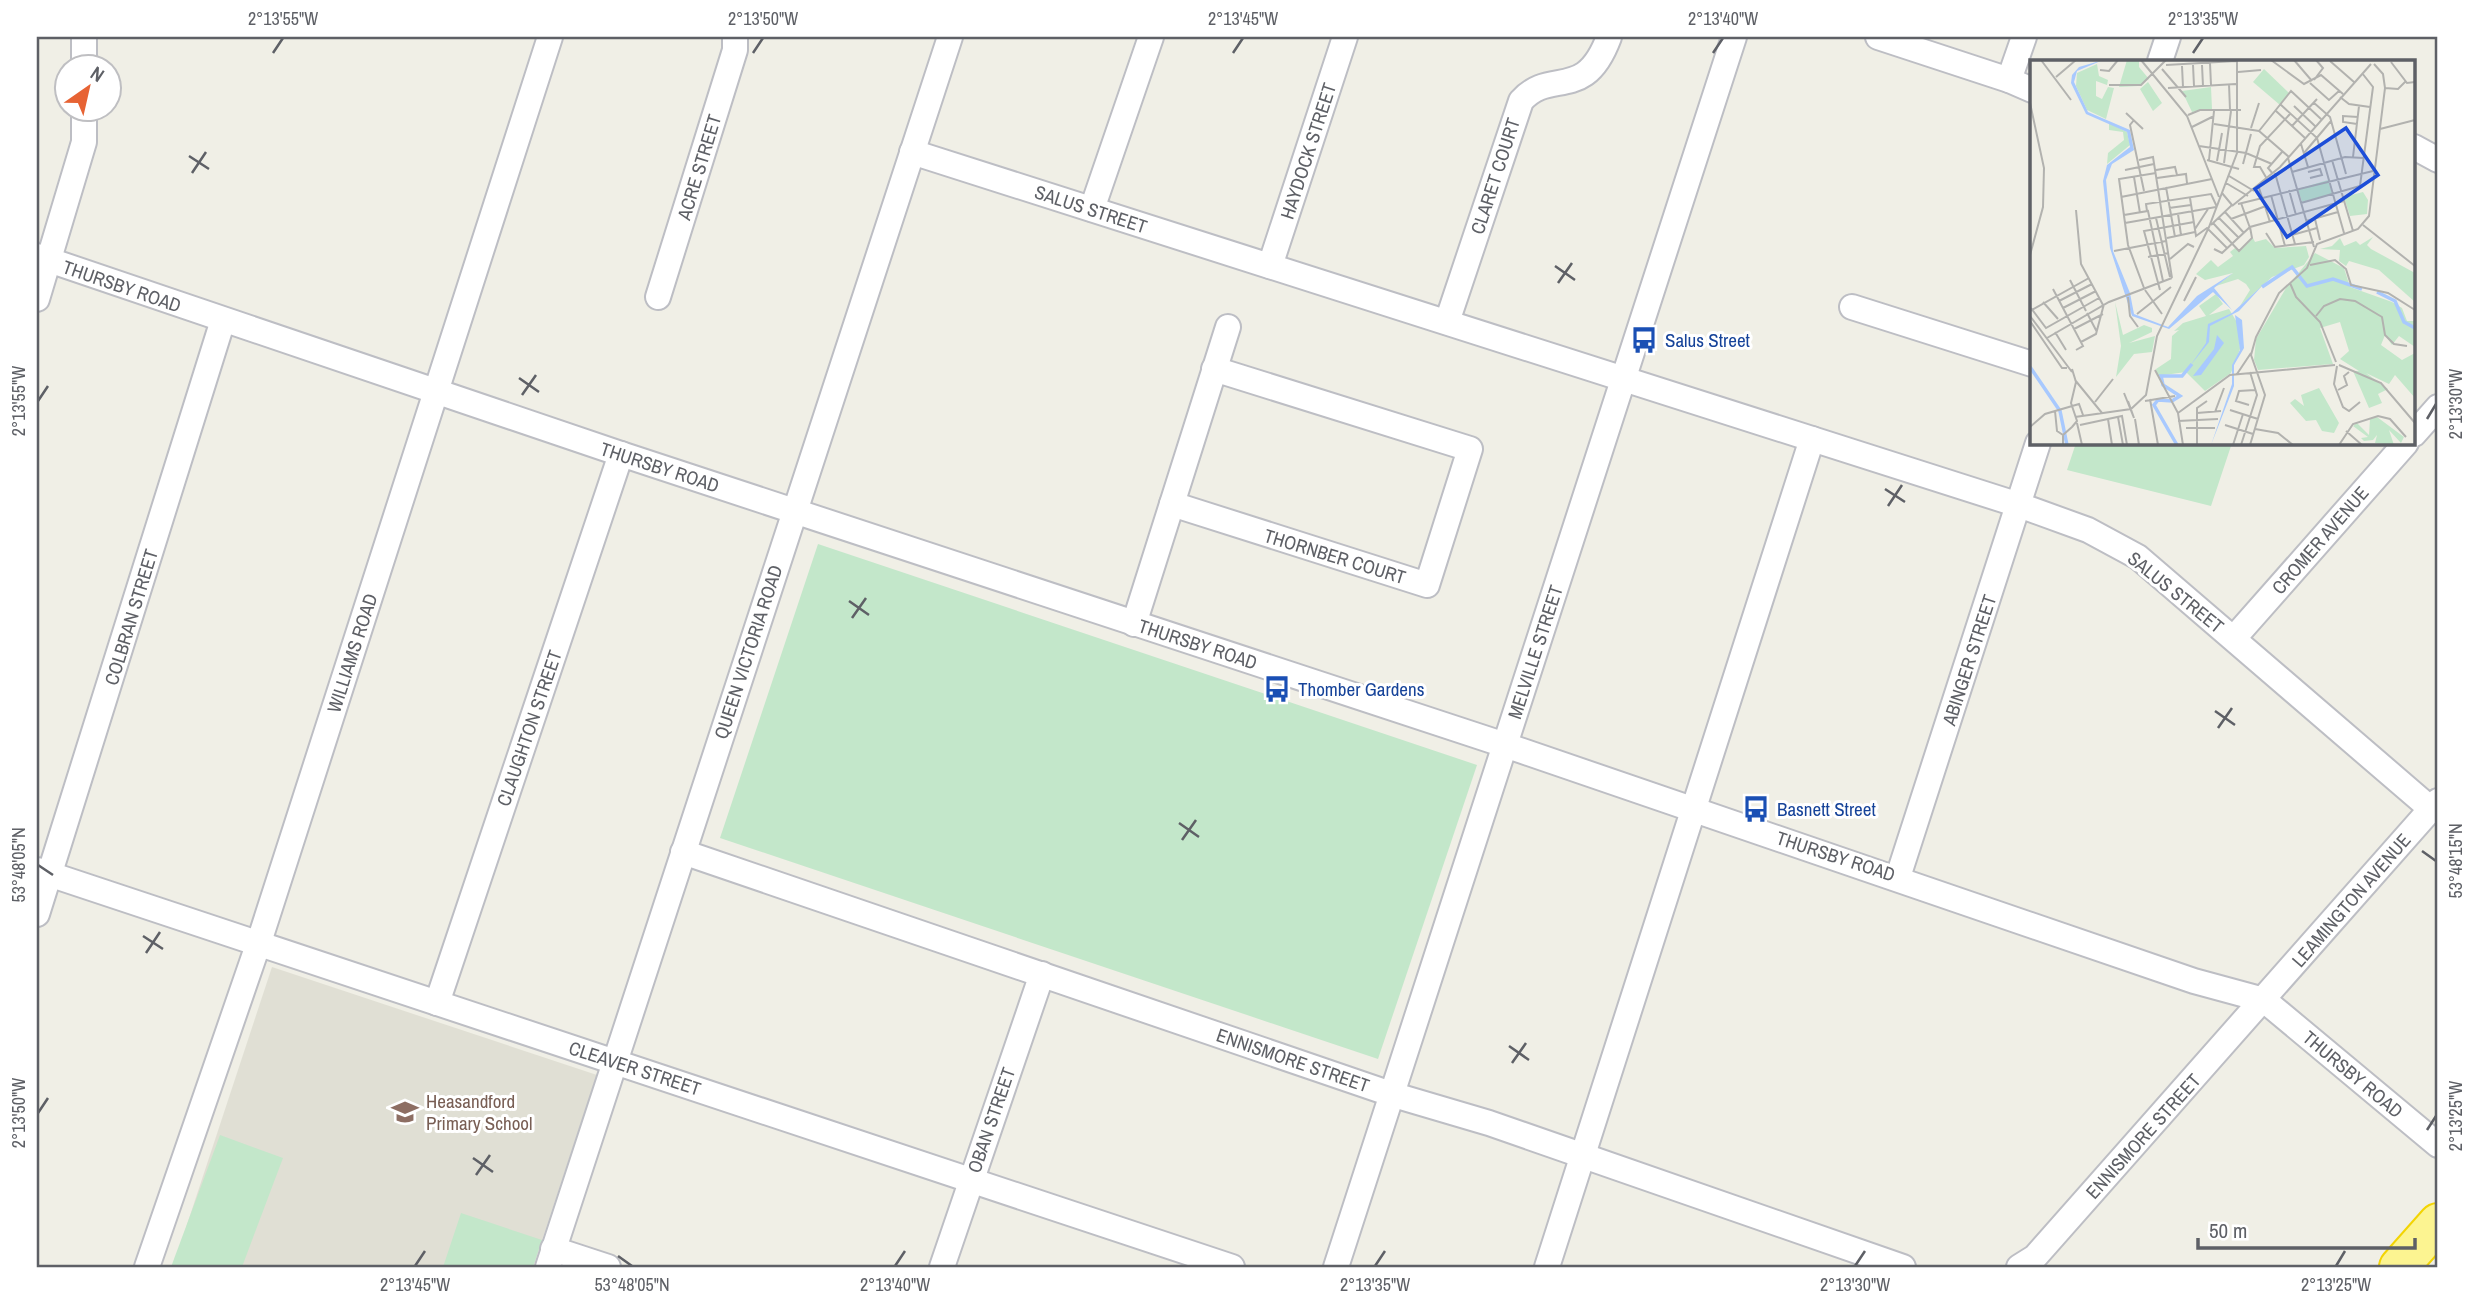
<svg xmlns="http://www.w3.org/2000/svg" width="2475" height="1304" font-family="'Archivo Narrow',sans-serif">
  <style>
    .education { fill: #e0dfd4 }
    .green { fill: #c3e7ca }
    .lines { fill: none; stroke-linecap: round; stroke-linejoin: round }
    .street-casing { stroke: #bdbec4; stroke-width: 28 }
    .highway-casing { stroke: #f3d403; stroke-width: 42 }
    .street { stroke: #fff; stroke-width: 24 }
    .highway { stroke: #fcf491; stroke-width: 38 }
    .ticks { fill: none; stroke: #5e6066; stroke-width: 2.5 }
    .labels { text-anchor: middle; dominant-baseline: central; stroke-width: 6; stroke-linejoin: round; paint-order: stroke }
    .street-label { font-size: 19px; fill: #5e6066; stroke: #fff }
    .transit-label { font-size: 19px; fill: #164399; stroke: #fff; text-anchor: start }
    .education-label { font-size: 19px; fill: #785e54; stroke: #fff; text-anchor: start }
    .inset-river { fill: none; stroke: #a8c9fe; stroke-width: 3.5 }
    .inset-road { fill: none; stroke: #b2b2af; stroke-width: 2 }
    .view { fill: #1d4ed8; fill-opacity: 0.15; stroke: #1d4ed8; stroke-width: 3.5 }
    .inset-edge { fill: none; stroke: #5e6066; stroke-width: 3.5 }
    .neatline { fill: none; stroke: #5e6066; stroke-width: 2.5 }
    .ticks-label { font-size: 18px; text-anchor: middle; fill: #5e6066 }
  </style>
  <rect width="100%" height="100%" fill="#f0efe6"/>
  <path class="education" d="M272,967L597,1075L533,1267H173Z"/>
  <g class="green">
    <path d="M2076,443H2232L2211,506L2067,470Z"/>
    <path d="M818,544L1477,765L1378,1059L720,838Z"/>
    <path d="M220,1135L283,1158L242,1267H171Z"/>
    <path d="M461,1213L542,1240L533,1267H443Z"/>
  </g>
  <g class="lines">
    <defs>
      <g id="street">
        <path d="M1878,37L2009,80"/>
        <path d="M2024,37L2009,80L2032,90"/>
        <path d="M2160,61L2168,37"/>
        <path d="M84,66V37"/>
        <path d="M2414,147L2438,160"/>
        <path d="M912,152L2019,505L2088,530L2138,557L2431,809"/>
        <path d="M1092,209L1151,37"/>
        <path d="M37,256L621,454L1505,745L2194,981L2264,1000L2438,1145"/>
        <path d="M1270,266L1345,37"/>
        <path d="M658,297L735,50V37"/>
        <path d="M37,299L84,142V108"/>
        <path d="M1852,307L2032,364"/>
        <path d="M1447,322L1521,101C1551,67 1584,104 1609,37"/>
        <path d="M2414,434L2438,407"/>
        <path d="M1172,504L1427,585L1470,449L1214,369"/>
        <path d="M1134,624L1228,327"/>
        <path d="M2234,638L2406,443"/>
        <path d="M683,852L1394,1095L1489,1123L1903,1267"/>
        <path d="M37,870L1232,1267"/>
        <path d="M1898,877L2038,443"/>
        <path d="M37,914L223,320"/>
        <path d="M437,1003L621,454"/>
        <path d="M553,1249L608,1267"/>
        <path d="M147,1267L259,942L550,37"/>
        <path d="M548,1267L950,37"/>
        <path d="M942,1267L1042,974"/>
        <path d="M1336,1267L1734,37"/>
        <path d="M1547,1267L1812,439"/>
        <path d="M2019,1267L2035,1257L2438,801"/>
      </g>
      <path id="highway" d="M2399,1267L2438,1223"/>
    </defs>
    <use href="#street" class="street-casing"/>
    <use href="#highway" class="highway-casing"/>
    <use href="#street" class="street"/>
    <use href="#highway" class="highway"/>
  </g>
  <path class="ticks" d="M273,53L283,38M753,53L763,38M1233,53L1243,38M1713,53L1723,38M2193,53L2203,38M189,156L209,169M192,173L206,152M1555,266L1575,280M1558,283L1572,263M519,378L539,392M522,395L536,375M38,401L48,386M2427,419L2436,404M1885,489L1905,502M1888,506L1902,485M849,601L869,615M852,618L866,598M2215,711L2235,725M2218,728L2232,708M1179,823L1199,837M1182,840L1196,820M2422,851L2436,861M38,865L53,875M143,936L163,949M146,953L160,932M1509,1046L1529,1060M1512,1063L1526,1043M38,1113L48,1098M2427,1130L2436,1116M473,1158L493,1172M476,1175L490,1155M618,1256L632,1266M415,1266L425,1251M895,1266L905,1251M1375,1266L1385,1251M1855,1266L1865,1251M2336,1266L2345,1251"/>
  <defs>
    <symbol id="bus-bare" viewBox="-9 -9 18 18"><path d="M-5-6H5V4H4V6H2V4H-2V6H-4V4H-5ZM-3.5-4V0h7V-4ZM-3.5 1.2v1.5H-2V1.2ZM2 1.2v1.5H3.5V1.2Z" fill="#1a4fb4" stroke="#fff" stroke-width="2.5" paint-order="stroke"/></symbol>
    <symbol id="school-bare" viewBox="-9 -9 18 18"><path d="M0-5L7-2L0 1L-7-2ZM-4 1L0 2.5L4 1V4Q0 6-4 4Z" fill="#8d6e63" stroke="#fff" stroke-width="2.5" paint-order="stroke"/></symbol>
  </defs>
  <g fill-rule="evenodd">
    <use href="#bus-bare" x="1625" y="321" width="38" height="38"/>
    <use href="#bus-bare" x="1258" y="670" width="38" height="38"/>
    <use href="#bus-bare" x="1737" y="790" width="38" height="38"/>
    <use href="#school-bare" x="386" y="1093" width="38" height="38"/>
  </g>
  <g class="labels">
    <g class="street-label">
      <text transform="translate(1308 151) rotate(-72)">HAYDOCK STREET</text>
      <text transform="translate(699 167) rotate(-73)">ACRE STREET</text>
      <text transform="translate(1495 176) rotate(-72)">CLARET COURT</text>
      <text transform="translate(1091 209) rotate(18)">SALUS STREET</text>
      <text transform="translate(122 286) rotate(19)">THURSBY ROAD</text>
      <text transform="translate(660 467) rotate(18)">THURSBY ROAD</text>
      <text transform="translate(2320 540) rotate(-49)">CROMER AVENUE</text>
      <text transform="translate(1335 556) rotate(17)">THORNBER COURT</text>
      <text transform="translate(2176 592) rotate(39)">SALUS STREET</text>
      <text transform="translate(131 617) rotate(-73)">COLBRAN STREET</text>
      <text transform="translate(1198 644) rotate(18)">THURSBY ROAD</text>
      <text transform="translate(748 652) rotate(-72)">QUEEN VICTORIA ROAD</text>
      <text transform="translate(1535 652) rotate(-72)">MELVILLE STREET</text>
      <text transform="translate(352 653) rotate(-72)">WILLIAMS ROAD</text>
      <text transform="translate(1969 660) rotate(-72)">ABINGER STREET</text>
      <text transform="translate(529 728) rotate(-71)">CLAUGHTON STREET</text>
      <text transform="translate(1836 856) rotate(18)">THURSBY ROAD</text>
      <text transform="translate(2351 900) rotate(-49)">LEAMINGTON AVENUE</text>
      <text transform="translate(1293 1060) rotate(19)">ENNISMORE STREET</text>
      <text transform="translate(635 1068) rotate(18)">CLEAVER STREET</text>
      <text transform="translate(2353 1074) rotate(40)">THURSBY ROAD</text>
      <text transform="translate(991 1120) rotate(-71)">OBAN STREET</text>
      <text transform="translate(2143 1136) rotate(-48)">ENNISMORE STREET</text>
    </g>
    <g class="transit-label">
      <text x="1665" y="340">Salus Street</text>
      <text x="1298" y="689">Thomber Gardens</text>
      <text x="1777" y="809">Basnett Street</text>
    </g>
    <g class="education-label">
      <text x="426" y="1101">Heasandford<tspan x="426" dy="22">Primary School</tspan></text>
    </g>
  </g>
  <g transform="translate(2030 60)">
    <rect width="385" height="385" fill="#f0efe6"/>
    <path d="M97,0H109V7L119,19L108,26L89,27ZM67,4L69,16L78,20L77,25L66,21V36L72,39L78,27L84,28L76,59L57,50L46,26L47,13ZM234,9L259,33L250,45L223,22ZM118,22L132,43L123,51L110,29ZM181,27L182,49L162,52L152,31ZM79,63L97,72L100,85L77,104L78,93L94,80L93,72L79,70ZM298,120L302,134L272,142L268,129ZM333,132L338,140L337,154L320,156L314,137ZM343,177L337,185L341,189L385,213V242L349,210L319,201L316,206L309,201L310,190L290,189L302,186L310,178L314,186L326,181L330,185ZM223,178L225,182L236,179L245,188L276,186L279,197L274,205L242,217L210,246L220,230L216,224L208,219L186,226L203,213L175,220L166,214L181,200L188,207L203,196L200,192L205,188L210,191ZM285,193L314,208L320,227L362,242L372,248L377,261H385V287L369,276L362,285L355,275L351,285L372,300L385,293V338L365,315L359,324L336,313L358,329L348,334L352,343L339,348L323,311H329L310,299L319,291L310,262L290,268L303,304L228,310L224,300L226,279L256,228ZM186,234L193,244L179,255L199,249L208,264L210,289L201,313L175,331L156,312L127,316L126,309L141,299L142,276L149,270L144,271L153,263L176,256L169,246ZM85,242L93,275L114,265L122,268V272L99,283L125,276L122,292L104,294L86,317L91,286ZM289,328L309,363L304,373L292,371L286,360L276,361L260,343L265,339L274,346L271,335ZM347,357L374,377L371,383L359,370L364,385L345,383L347,375L343,380L334,381L331,378L338,377L323,366L327,363L339,375L340,359Z" fill="#c3e7ca"/>
    <path d="M73,0L47,11L44,22L58,52L100,70L104,90L82,104L76,120L83,191L100,233L104,254L138,267L167,236L203,213L184,228L202,250L183,232L139,269L102,256L80,188L73,121L77,105L100,87L97,72L56,54L41,23L42,15L49,7ZM233,225L209,251L180,266L179,282L160,306L176,283L178,264L202,253ZM205,255L212,260L214,288L204,305V326L181,385L202,324V305L210,290ZM187,275L194,283L171,315L163,316L184,289Z" fill="#a8c9fe"/>
    <path class="inset-river" d="M232,227L262,207L277,226L303,219L332,229M347,232L365,241L374,262L385,268M0,307L30,351L37,385M147,385L124,345L128,340L142,341L150,336L133,325L131,316H152L162,304"/>
    <path class="inset-road" d="M11,0L41,40M111,0L157,56L189,137M241,0L274,24L291,15L313,34M264,0L282,21M300,1L324,22M361,2L377,23L385,22M180,3L181,25M136,5L206,1M163,5L164,26M172,5L173,26M152,6L153,27M132,9L156,37M70,10L79,11L88,0M208,12L231,10M26,17L46,0M284,20L293,8L286,0M280,23L299,40L309,31M199,24L200,50M79,25H111L136,0M138,28L206,24M355,28L368,29L376,21M310,37L319,44L340,47M283,42L300,57L316,114M0,43L14,108L13,147L0,195M250,44L287,78L314,173M264,46L285,66M246,51L275,78M96,53L113,69M158,55L170,50H211M104,60L100,65L114,131M184,64L229,71L259,97M327,64L313,62V56L328,57M262,66L287,39M162,67L184,56M221,68L229,43M350,69L385,60M229,71L261,31L291,59M271,84L278,107M169,86L216,93L242,104M274,93L301,61M323,97L329,46M258,98L284,187M109,100L123,97L142,218M177,100L209,109M179,100L184,51M302,100L323,171M187,101L192,73M194,103L201,51M213,104L221,74M95,110L124,104M126,110L145,107L147,115M262,112L315,97L334,98M278,112L290,109L292,115L280,118M245,113L265,184M243,114L238,108L252,92M199,116L224,131M104,117L110,153M127,118L156,114L157,123M237,119L230,107H224L230,86L260,54M196,123L218,136M136,127L145,177M229,128L240,162M259,130L266,155M241,135L255,186M91,137L182,119M160,138L166,176L177,168L197,188M211,143L220,168M271,143L330,126L343,27L332,13M208,144L343,111M202,146L250,107L341,4M139,148L161,145M46,150L51,204L73,245M117,151L116,144L181,134L187,147M195,152L214,173M148,154L151,175M94,155L118,151L133,221M126,158L140,217M189,158L209,178M201,159L236,146M285,159L290,180M276,161L308,152M95,163L186,147M183,163L209,191L222,178L220,167M181,165L202,145L192,133M333,165L385,206M165,169L178,149M236,173L245,187L284,182M262,175L287,168M137,178L165,172M184,189L192,193L220,167L314,141M84,191L136,181M118,197L139,193M140,199L158,184L164,187M280,205L305,200L316,209L321,225L358,233L385,250M40,220L56,251M260,223L266,237L290,262L306,302M114,228L98,185L89,119L126,113M23,229L53,286L46,290M115,230L132,254M130,230L114,171L164,162M98,237L100,256L108,267M29,241L62,224M154,241L166,217M13,242L28,259M1,248L16,268L69,238M33,248L66,231M0,251L59,218M57,253L67,272M107,254L141,227M0,256L42,312M286,256L294,246L310,239L325,241L352,257L355,275L364,284L377,286M0,261L32,308H37M44,269L73,254M25,272L36,290M17,278L79,242L142,218M51,282L66,274L74,244M309,305L351,323L385,363M307,306L304,324L313,347L319,351L330,342M42,309L46,322L41,343L47,361L42,367M125,310L148,353L153,385M207,314L221,293M45,320L72,353M308,330L317,325L314,316L319,312M94,333L104,358L98,341M120,339L128,385M115,341L145,336M65,342L83,319M219,345L206,341L209,331L225,330M200,350L228,359M25,351L27,371L33,375M185,352L194,328M148,353L200,315L305,305M167,353L191,351M45,357L101,349L116,335L127,276L179,167L207,93V0M88,357L93,385M78,359L82,385M105,359L109,385M148,361L188,359M47,363L52,385M50,365L92,356L97,385M195,365L223,374M0,367L15,354L49,344L53,355M156,368H185M225,369L248,373L263,385M316,371L332,385M33,385V375L42,367M167,385V348L177,341M203,385L213,354M211,385L227,335L220,312M220,385L235,335L221,295L226,277L249,233L277,208L287,184L328,169L339,156L355,28L353,14L344,4M309,385L323,364L348,356L360,359L376,377"/>
    <path class="view" d="M316,68L348,115L257,177L225,129Z"/>
    <rect width="385" height="385" class="inset-edge"/>
  </g>
  <rect width="2475" height="1304" fill="none" stroke="#ffffff" stroke-width="77"/>
  <g transform="translate(88 88) rotate(34)"><circle r="33" fill="#ffffff" stroke="#bfbfc2" stroke-width="2"/>
  <path d="M0-5L12 26L0 18L-12 26Z" fill="#e76334"/>
  <text y="-10" font-size="19" font-weight="bold" text-anchor="middle" fill="#5e6066">N</text>
  </g>
  <path d="M2198 1238v10h217v-10" fill="none" stroke="#5e6066" stroke-width="3.5"/>
  <text x="2209" y="1238" font-size="21" fill="#5e6066" stroke="#ffffff" stroke-width="5" paint-order="stroke">50 m</text>
  <rect x="38" y="38" width="2398" height="1228" class="neatline"/>
  <g class="ticks-label">
    <text x="283" y="25">2°13'55"W</text>
    <text x="763" y="25">2°13'50"W</text>
    <text x="1243" y="25">2°13'45"W</text>
    <text x="1723" y="25">2°13'40"W</text>
    <text x="2203" y="25">2°13'35"W</text>
    <text transform="translate(19 401) rotate(-90)" y="6">2°13'55"W</text>
    <text transform="translate(2456 404) rotate(-90)" y="6">2°13'30"W</text>
    <text transform="translate(2456 861) rotate(-90)" y="6">53°48'15"N</text>
    <text transform="translate(19 865) rotate(-90)" y="6">53°48'05"N</text>
    <text transform="translate(19 1113) rotate(-90)" y="6">2°13'50"W</text>
    <text transform="translate(2456 1116) rotate(-90)" y="6">2°13'25"W</text>
    <text x="415" y="1291">2°13'45"W</text>
    <text x="632" y="1291">53°48'05"N</text>
    <text x="895" y="1291">2°13'40"W</text>
    <text x="1375" y="1291">2°13'35"W</text>
    <text x="1855" y="1291">2°13'30"W</text>
    <text x="2336" y="1291">2°13'25"W</text>
  </g>
</svg>
